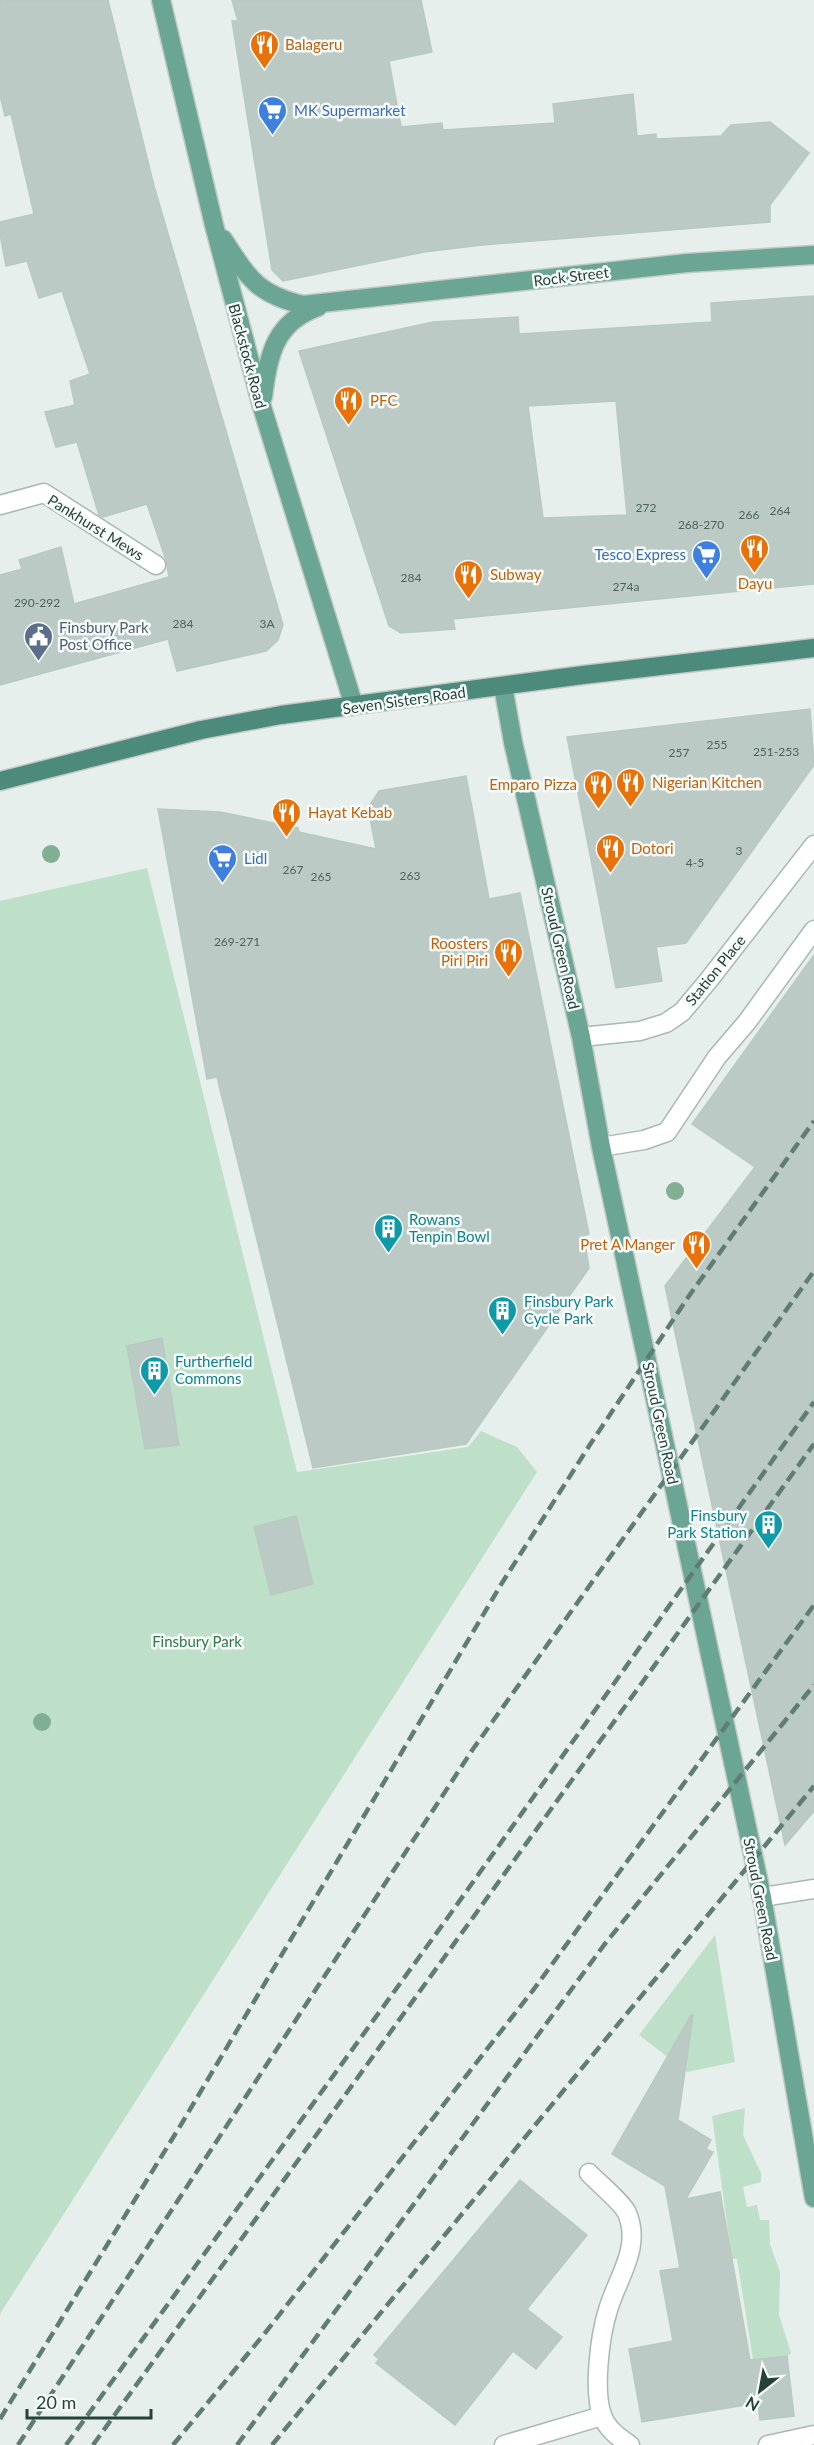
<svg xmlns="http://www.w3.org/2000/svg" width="814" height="2445" font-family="Lato,sans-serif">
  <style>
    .green { fill: #bfe0c8 }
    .building { fill: #bbcac4; stroke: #b8c9c2; stroke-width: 1.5; fill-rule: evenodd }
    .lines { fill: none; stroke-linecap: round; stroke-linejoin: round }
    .service-casing { stroke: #a8b8b2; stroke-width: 21 }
    .primary-casing { stroke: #c2cac8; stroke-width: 21 }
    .trunk-casing { stroke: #c2cac8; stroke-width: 21 }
    .service { stroke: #fff; stroke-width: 18 }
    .primary { stroke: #6aa596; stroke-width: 18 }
    .trunk { stroke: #4c8a7c; stroke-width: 18 }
    .rail { stroke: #5f7d75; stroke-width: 4.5; stroke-dasharray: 12 6; stroke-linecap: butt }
    .tree { fill: #80af93 }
    .labels { text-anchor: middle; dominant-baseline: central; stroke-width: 5; stroke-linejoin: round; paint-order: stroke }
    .number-label { font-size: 12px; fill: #4a645c }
    .food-label { font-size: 15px; fill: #c56008; stroke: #f7fbf9; text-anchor: start }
    .shop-label { font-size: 15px; fill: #366cbe; stroke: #f7fbf9; text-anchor: start }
    .street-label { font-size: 15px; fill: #24423a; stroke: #f7fbf9 }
    .service-label { font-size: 15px; fill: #4e5e75; stroke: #f7fbf9; text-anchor: start }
    .culture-label { font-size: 15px; fill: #0d838f; stroke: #f7fbf9; text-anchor: start }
    .park-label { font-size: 15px; fill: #2d7a4b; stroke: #f7fbf9 }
  </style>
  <rect width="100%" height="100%" fill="#e6efeb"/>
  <g class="green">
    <path d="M147,868L297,1472L468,1447L481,1431L517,1447L537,1472L0,2314V901Z"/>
    <path d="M715,1935L735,2062L687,2072L639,2035Z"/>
    <path d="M745,2108L743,2135L761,2173V2182L743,2187L747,2207L757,2205L760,2220H769L770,2244L780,2272L779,2315L791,2353L787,2356L753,2360L737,2259H732L712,2116Z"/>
  </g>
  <g class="building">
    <path d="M0,0H108L154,186L283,625L278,640L266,651L177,671L168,639L0,685V575L22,569L19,560L61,547L74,604L169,577L166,560L147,504L103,517L99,515L77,442L56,447L45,412L75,405L70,381L90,374L62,291L39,298L27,261L6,266L0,234V222L34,214L11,114L5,116L0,95Z"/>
    <path d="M232,0H421L432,52L389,61L401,127L442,123L443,130L555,123L553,104L633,94L637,136L656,134V139L721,136L731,125L770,122L809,153L770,205V222L482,245L424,252L283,281L272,270L232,21H238Z"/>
    <path d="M814,296V584L453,619L455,629L401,633L389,626L299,351L433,322L518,317L519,334L712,322L711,303ZM616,401L627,515L543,518L528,406Z"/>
    <path d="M810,709L814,765L686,943L656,947L662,981L616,988L567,737Z"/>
    <path d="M466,776L489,899L520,893L589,1234L584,1236L589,1268L466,1444L313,1468L217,1077L207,1079L158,809L220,812L298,828L299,832L376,849L368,808L379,791Z"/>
    <path d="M814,955V1811L785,1845L665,1286L755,1167L692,1124Z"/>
    <path d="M162,1338L179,1445L145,1449L127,1346Z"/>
    <path d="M296,1516L313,1584L271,1595L254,1527Z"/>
    <path d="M691,2015H693L678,2120L711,2140L706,2149L713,2152L686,2199L720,2192L750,2360L787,2356L794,2416L760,2420L758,2403L642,2422L629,2349L673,2341L660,2271L680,2268L665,2186L612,2154Z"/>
    <path d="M520,2180L587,2235L527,2309L562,2337L536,2369L513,2351L455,2425L376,2363L379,2359L374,2355Z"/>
  </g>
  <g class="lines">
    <defs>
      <g id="service">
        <path d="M0,505L44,493L156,565"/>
        <path d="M581,1037L640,1031L666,1023L682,1012L708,981L814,845"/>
        <path d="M601,1147L644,1140L667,1132L717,1057L747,1022L814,930"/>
        <path d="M762,1897L814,1889"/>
        <path d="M589,2173C598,2183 622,2202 627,2213C642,2248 617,2278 608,2310C600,2335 593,2390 602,2415C607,2429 618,2437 630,2445"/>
        <path d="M504,2445L602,2416"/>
        <path d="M768,2445L814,2435"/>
      </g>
      <g id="primary">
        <path d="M161,0L214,225L262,407L354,706"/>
        <path d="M223,239C248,277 256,294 303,305L687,263L814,255"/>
        <path d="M263,397C268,355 275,322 318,307"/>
        <path d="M503,686L513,742L581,1037L601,1147L762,1897L814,2198"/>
      </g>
      <path id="trunk" d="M0,781L201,730L281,715L583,675L814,648"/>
    </defs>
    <use href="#service" class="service-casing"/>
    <use href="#primary" class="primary-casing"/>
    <use href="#trunk" class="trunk-casing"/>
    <use href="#service" class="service"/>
    <use href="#primary" class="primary"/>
    <use href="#trunk" class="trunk"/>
    <g class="rail">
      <path d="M0,2419L182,2123L502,1583L591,1443L691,1293L814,1121"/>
      <path d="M18,2445L473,1749L814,1271"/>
      <path d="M66,2445L446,1920L814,1402"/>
      <path d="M93,2445L814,1444"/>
      <path d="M173,2445L265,2333L534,1989L814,1605"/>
      <path d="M237,2445L604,1945L814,1685"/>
      <path d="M272,2445L814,1786"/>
    </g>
  </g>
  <g class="tree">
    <circle cx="51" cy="854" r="9"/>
    <circle cx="675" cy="1191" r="9"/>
    <circle cx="42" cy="1722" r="9"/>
  </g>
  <defs>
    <symbol id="restaurant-pin" viewBox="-11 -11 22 30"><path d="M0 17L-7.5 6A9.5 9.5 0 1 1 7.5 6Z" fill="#e8710a" stroke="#f7fbf9"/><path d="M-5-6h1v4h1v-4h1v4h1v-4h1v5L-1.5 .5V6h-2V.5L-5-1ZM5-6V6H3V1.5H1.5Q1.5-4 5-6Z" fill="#fff"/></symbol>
    <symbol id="supermarket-pin" viewBox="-11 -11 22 30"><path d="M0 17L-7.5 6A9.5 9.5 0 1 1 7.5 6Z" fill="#3f7fe0" stroke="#f7fbf9"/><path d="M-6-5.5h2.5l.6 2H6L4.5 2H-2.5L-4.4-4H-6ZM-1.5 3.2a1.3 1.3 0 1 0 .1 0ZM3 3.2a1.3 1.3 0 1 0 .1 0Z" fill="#fff"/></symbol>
    <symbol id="civic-pin" viewBox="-11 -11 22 30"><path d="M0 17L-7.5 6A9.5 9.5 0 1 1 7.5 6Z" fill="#5c6f8a" stroke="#f7fbf9"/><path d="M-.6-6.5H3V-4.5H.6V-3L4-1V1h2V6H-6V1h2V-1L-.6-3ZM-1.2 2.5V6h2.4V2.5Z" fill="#fff"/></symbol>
    <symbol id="building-pin" viewBox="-11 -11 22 30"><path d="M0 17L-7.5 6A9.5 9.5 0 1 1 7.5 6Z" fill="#0f9aa8" stroke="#f7fbf9"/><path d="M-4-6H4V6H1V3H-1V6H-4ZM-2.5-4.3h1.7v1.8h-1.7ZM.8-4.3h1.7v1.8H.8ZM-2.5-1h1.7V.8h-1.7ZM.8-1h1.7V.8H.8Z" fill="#fff"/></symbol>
  </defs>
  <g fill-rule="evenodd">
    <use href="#restaurant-pin" x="248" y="28" width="33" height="45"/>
    <use href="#supermarket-pin" x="256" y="94" width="33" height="45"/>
    <use href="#restaurant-pin" x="332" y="384" width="33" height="45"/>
    <use href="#restaurant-pin" x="738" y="532" width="33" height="45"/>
    <use href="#supermarket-pin" x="690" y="538" width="33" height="45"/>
    <use href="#restaurant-pin" x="452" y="558" width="33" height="45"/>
    <use href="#civic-pin" x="22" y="620" width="33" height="45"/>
    <use href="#restaurant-pin" x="614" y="766" width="33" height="45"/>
    <use href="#restaurant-pin" x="582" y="768" width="33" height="45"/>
    <use href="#restaurant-pin" x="270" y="796" width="33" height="45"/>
    <use href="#restaurant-pin" x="594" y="832" width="33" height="45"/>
    <use href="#supermarket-pin" x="206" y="842" width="33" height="45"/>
    <use href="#restaurant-pin" x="492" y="936" width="33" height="45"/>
    <use href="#building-pin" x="372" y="1212" width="33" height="45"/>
    <use href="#restaurant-pin" x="680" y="1228" width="33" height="45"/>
    <use href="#building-pin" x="486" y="1294" width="33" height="45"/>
    <use href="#building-pin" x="138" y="1354" width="33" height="45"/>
    <use href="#building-pin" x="752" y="1508" width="33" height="45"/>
  </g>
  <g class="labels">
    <g class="number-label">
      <text x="646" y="507">272</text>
      <text x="780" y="510">264</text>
      <text x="749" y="514">266</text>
      <text x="701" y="524">268-270</text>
      <text x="411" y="577">284</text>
      <text x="626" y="586">274a</text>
      <text x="37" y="602">290-292</text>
      <text x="183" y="623">284</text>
      <text x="267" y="623">3A</text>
      <text x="717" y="744">255</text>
      <text x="776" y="751">251-253</text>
      <text x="679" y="752">257</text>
      <text x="739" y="850">3</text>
      <text x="695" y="862">4-5</text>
      <text x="293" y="869">267</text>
      <text x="410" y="875">263</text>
      <text x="321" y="876">265</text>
      <text x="237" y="941">269-271</text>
    </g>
    <g class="food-label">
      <text x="285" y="44">Balageru</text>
      <text x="370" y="400">PFC</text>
      <text x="490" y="574">Subway</text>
      <text x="755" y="583" text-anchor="middle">Dayu</text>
      <text x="652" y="782">Nigerian Kitchen</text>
      <text x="577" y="784" text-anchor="end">Emparo Pizza</text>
      <text x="308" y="812">Hayat Kebab</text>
      <text x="631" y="848">Dotori</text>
      <text x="488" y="943" text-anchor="end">Roosters<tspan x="488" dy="17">Piri Piri</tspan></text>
      <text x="675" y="1244" text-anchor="end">Pret A Manger</text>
    </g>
    <g class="shop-label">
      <text x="294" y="110">MK Supermarket</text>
      <text x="686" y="554" text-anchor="end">Tesco Express</text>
      <text x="244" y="858">Lidl</text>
    </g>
    <g class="street-label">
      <text transform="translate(571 276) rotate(-7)">Rock Street</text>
      <text transform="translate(248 356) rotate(75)">Blackstock Road</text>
      <text transform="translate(96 527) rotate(32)">Pankhurst Mews</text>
      <text transform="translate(404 700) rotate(-8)">Seven Sisters Road</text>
      <text transform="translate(561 948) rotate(77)">Stroud Green Road</text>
      <text transform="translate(715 970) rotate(-51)">Station Place</text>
      <text transform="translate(661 1423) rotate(78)">Stroud Green Road</text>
      <text transform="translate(761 1899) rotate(79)">Stroud Green Road</text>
    </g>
    <g class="service-label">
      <text x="59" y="627">Finsbury Park<tspan x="59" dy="17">Post Office</tspan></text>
    </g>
    <g class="culture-label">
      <text x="409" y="1219">Rowans<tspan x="409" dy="17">Tenpin Bowl</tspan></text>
      <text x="524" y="1301">Finsbury Park<tspan x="524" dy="17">Cycle Park</tspan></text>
      <text x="175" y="1361">Furtherfield<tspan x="175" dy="17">Commons</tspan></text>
      <text x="747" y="1515" text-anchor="end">Finsbury<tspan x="747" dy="17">Park Station</tspan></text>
    </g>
    <g class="park-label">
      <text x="197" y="1641">Finsbury Park</text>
    </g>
  </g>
  <g transform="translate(760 2391) rotate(211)" stroke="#f7fbf9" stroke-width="4.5" paint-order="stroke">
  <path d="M0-4.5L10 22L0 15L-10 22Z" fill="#24423a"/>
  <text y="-9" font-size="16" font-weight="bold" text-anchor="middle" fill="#24423a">N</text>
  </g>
  <path d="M27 2409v9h124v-9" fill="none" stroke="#24423a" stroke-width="3"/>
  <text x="36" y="2409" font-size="18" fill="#24423a" stroke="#f7fbf9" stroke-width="4.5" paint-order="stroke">20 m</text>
</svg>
